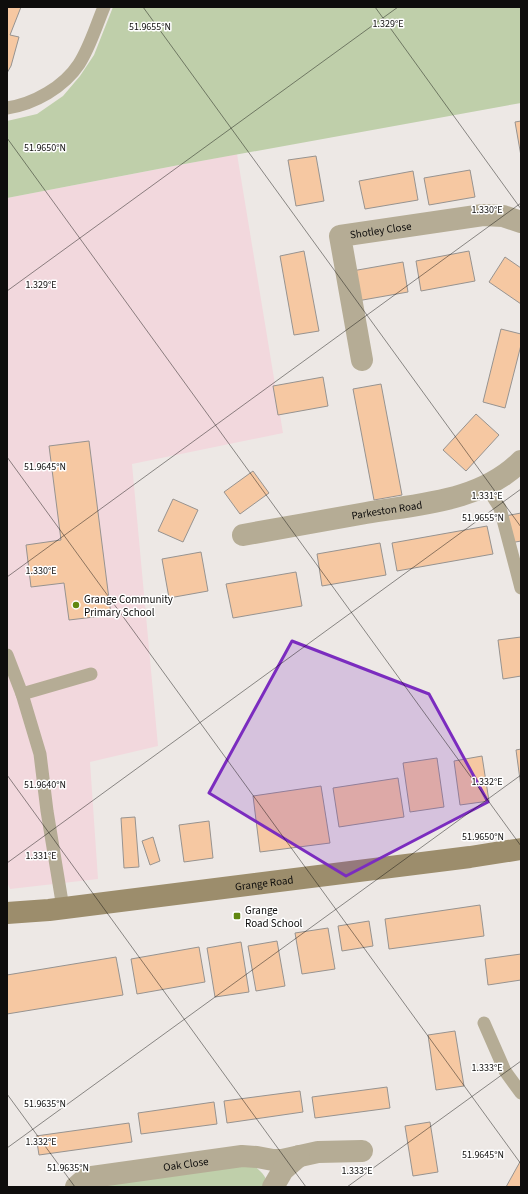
<svg xmlns="http://www.w3.org/2000/svg" width="528" height="1194" font-family="'Source Sans 3',sans-serif">
  <style>
    .education { fill: #f2d8dd }
    .green { fill: #bfcfaa }
    .building { fill: #f6c8a2; stroke: #979390 }
    .lines { fill: none; stroke-linecap: round; stroke-linejoin: round }
    .lane { stroke: #b5ac95; stroke-width: 13 }
    .street { stroke: #b5ac95; stroke-width: 22 }
    .secondary { stroke: #9c8d6c; stroke-width: 22 }
    .marked { fill: #7b2cbf; fill-opacity: 0.2; stroke: #7b2cbf; stroke-width: 3; stroke-linejoin: round }
    .ticks { fill: none; stroke: #0e0d0c; stroke-width: 1; stroke-opacity: 0.45 }
    .poi-dot { fill: #608710; stroke: #fff; stroke-width: 1.5 }
    .labels { text-anchor: middle; dominant-baseline: central; stroke-width: 3; stroke-linejoin: round; paint-order: stroke }
    .street-label { font-size: 11px; fill: #0e0d0c; stroke: #fff }
    .poi-label { font-size: 11px; fill: #0e0d0c; stroke: #fff; text-anchor: start }
    .ticks-label { font-size: 10px; text-anchor: middle; fill: #0e0d0c; stroke: #fff; stroke-width: 3; stroke-linejoin: round; paint-order: stroke }
  </style>
  <rect width="100%" height="100%" fill="#ede8e5"/>
  <path class="education" d="M237,154L283,433L132,464L158,746L90,762L98,879L10,889L7,882V198Z"/>
  <g class="green">
    <path d="M113,7H521V103L179,165L7,198V121L37,114L63,96L80,76L94,55Z"/>
    <path d="M253,1165C260,1171 269,1177 266,1187H86Z"/>
  </g>
  <g class="building">
    <path d="M7,7H21L10,35L19,37L11,66L7,73Z"/>
    <path d="M521,121V156L515,122Z"/>
    <path d="M316,156L324,201L296,206L288,160Z"/>
    <path d="M470,170L475,197L429,205L424,178Z"/>
    <path d="M413,171L418,200L365,209L359,181Z"/>
    <path d="M304,251L319,331L294,335L280,256Z"/>
    <path d="M469,251L475,281L421,291L416,261Z"/>
    <path d="M505,257L521,268V304L489,282Z"/>
    <path d="M403,262L408,292L357,301L352,271Z"/>
    <path d="M501,329L521,334V345L505,408L483,402Z"/>
    <path d="M323,377L328,406L278,415L273,386Z"/>
    <path d="M381,384L402,495L374,500L353,389Z"/>
    <path d="M476,414L499,435L466,471L443,450Z"/>
    <path d="M89,441L111,615L69,620L64,583L31,587L26,545L61,540L49,446Z"/>
    <path d="M253,471L269,493L240,514L224,492Z"/>
    <path d="M173,499L198,510L183,542L158,531Z"/>
    <path d="M521,513V541L510,543L505,516Z"/>
    <path d="M487,526L493,554L397,571L392,543Z"/>
    <path d="M380,543L386,575L322,586L317,554Z"/>
    <path d="M201,552L208,591L169,598L162,559Z"/>
    <path d="M296,572L302,606L233,618L226,584Z"/>
    <path d="M521,637V676L503,679L498,640Z"/>
    <path d="M521,749V787L516,750Z"/>
    <path d="M482,756L489,801L460,805L454,761Z"/>
    <path d="M437,758L444,807L410,812L403,763Z"/>
    <path d="M398,778L404,817L339,827L333,788Z"/>
    <path d="M321,786L330,843L260,852L253,796Z"/>
    <path d="M135,817L139,867L124,868L121,818Z"/>
    <path d="M209,821L213,858L184,862L179,825Z"/>
    <path d="M153,837L160,861L150,865L142,841Z"/>
    <path d="M480,905L484,936L389,949L385,919Z"/>
    <path d="M369,921L373,946L342,951L338,926Z"/>
    <path d="M328,928L335,969L302,974L295,933Z"/>
    <path d="M277,941L285,986L256,991L248,946Z"/>
    <path d="M241,942L249,992L215,997L207,948Z"/>
    <path d="M199,947L205,982L137,994L131,959Z"/>
    <path d="M521,954V980L488,985L485,959Z"/>
    <path d="M116,957L123,995L7,1014V975Z"/>
    <path d="M455,1031L464,1086L436,1090L428,1035Z"/>
    <path d="M387,1087L390,1108L315,1118L312,1097Z"/>
    <path d="M300,1091L303,1112L227,1123L224,1101Z"/>
    <path d="M214,1102L217,1124L141,1134L138,1113Z"/>
    <path d="M430,1122L438,1172L413,1176L405,1126Z"/>
    <path d="M129,1123L132,1142L39,1155L36,1136Z"/>
    <path d="M521,1160V1187H506Z"/>
  </g>
  <g class="lines">
    <g class="lane">
      <path d="M7,108C34,104 64,87 79,64C90,47 96,26 104,7"/>
      <path d="M486,486L500,508L521,588"/>
      <path d="M7,655L22,694L40,754L47,811L63,908"/>
      <path d="M22,694L91,674"/>
      <path d="M484,1023L505,1071L521,1093"/>
    </g>
    <g class="street">
      <path id="s1" d="M362,360L340,236L483,215L503,216L521,222"/>
      <path id="s2" d="M243,535C284,528 325,520 366,513C419,504 480,502 521,461"/>
      <path id="s3" d="M76,1187L85,1179L92,1177L242,1156L257,1157L273,1160H282L318,1152L362,1151"/>
      <path d="M273,1187L283,1170L299,1156"/>
    </g>
    <path class="secondary" id="s4" d="M7,913L49,910L470,857L521,849"/>
  </g>
  <path class="marked" d="M292,641L429,694L488,802L346,876L209,793Z"/>
  <path class="ticks" d="M143,7L521,527M375,7L521,209M7,138L521,846M7,291L398,7M7,457L521,1164M7,577L521,203M7,775L306,1187M7,863L521,489M7,1094L75,1187M7,1148L521,775M347,1187L521,1061"/>
  <g class="poi-dot">
    <circle cx="76" cy="605" r="4"/>
    <rect x="233" y="912" width="8" height="8" rx="2"/>
  </g>
  <g class="labels">
    <g class="street-label">
      <text stroke="none"><textPath href="#s1" startOffset="167">Shotley Close</textPath></text>
      <text stroke="none"><textPath href="#s2" startOffset="146">Parkeston Road</textPath></text>
      <text stroke="none"><textPath href="#s4" startOffset="259">Grange Road</textPath></text>
      <text stroke="none"><textPath href="#s3" startOffset="114">Oak Close</textPath></text>
    </g>
    <g class="poi-label">
      <text x="84" y="599">Grange Community<tspan x="84" dy="13">Primary School</tspan></text>
      <text x="245" y="910">Grange<tspan x="245" dy="13">Road School</tspan></text>
    </g>
  </g>
  <g class="ticks-label">
    <text x="388" y="27">1.329°E</text>
    <text x="150" y="30">51.9655°N</text>
    <text x="45" y="151">51.9650°N</text>
    <text x="487" y="213">1.330°E</text>
    <text x="41" y="288">1.329°E</text>
    <text x="45" y="470">51.9645°N</text>
    <text x="487" y="499">1.331°E</text>
    <text x="483" y="521">51.9655°N</text>
    <text x="41" y="574">1.330°E</text>
    <text x="487" y="785">1.332°E</text>
    <text x="45" y="788">51.9640°N</text>
    <text x="483" y="840">51.9650°N</text>
    <text x="41" y="859">1.331°E</text>
    <text x="487" y="1071">1.333°E</text>
    <text x="45" y="1107">51.9635°N</text>
    <text x="41" y="1145">1.332°E</text>
    <text x="483" y="1158">51.9645°N</text>
    <text x="68" y="1171">51.9635°N</text>
    <text x="357" y="1174">1.333°E</text>
  </g>
  <rect width="528" height="1194" fill="none" stroke="#0e0d0c" stroke-width="16"/>
</svg>
